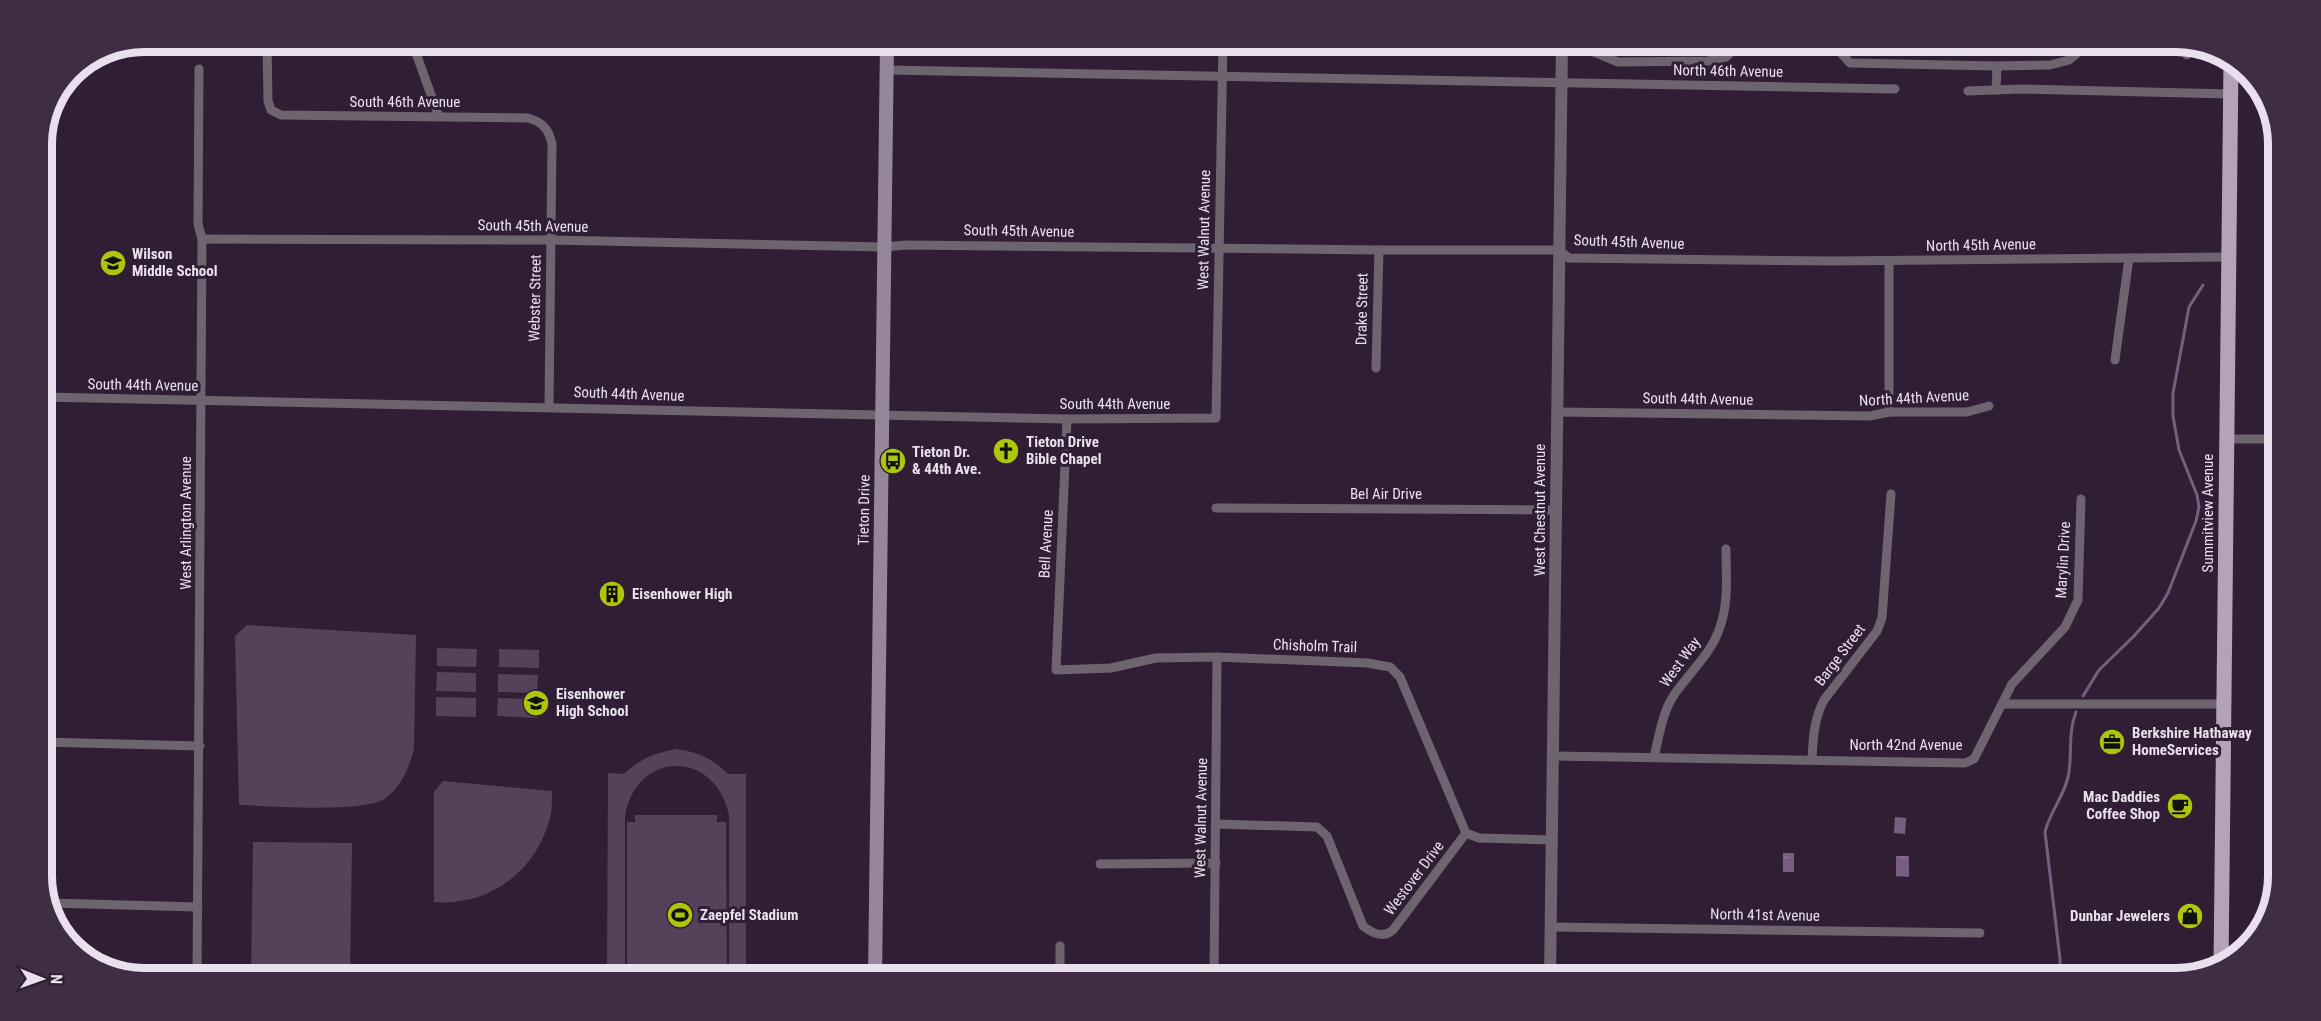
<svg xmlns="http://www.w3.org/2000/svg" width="2321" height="1021" font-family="'Roboto Condensed',sans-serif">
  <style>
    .grass { fill: #55415a }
    .water { fill: url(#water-ripples) }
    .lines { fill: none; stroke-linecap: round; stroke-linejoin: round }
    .stream { stroke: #795d80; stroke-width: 3 }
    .minor { stroke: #6d646f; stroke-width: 9 }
    .tertiary { stroke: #6d646f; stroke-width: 12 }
    .secondary { stroke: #958799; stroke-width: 14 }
    .primary { stroke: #b4a2b9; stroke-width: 15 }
    .labels { text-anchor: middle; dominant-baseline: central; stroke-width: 6; stroke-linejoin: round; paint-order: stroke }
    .street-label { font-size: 15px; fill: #eadfed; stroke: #301f34 }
    .poi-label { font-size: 15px; font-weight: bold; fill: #eadfed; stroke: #301f34; text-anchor: start }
    .rim { fill: none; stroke: #eadfed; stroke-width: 8 }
  </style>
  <defs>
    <pattern id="water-ripples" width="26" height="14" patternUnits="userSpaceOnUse" patternTransform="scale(1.5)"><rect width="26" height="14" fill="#795d80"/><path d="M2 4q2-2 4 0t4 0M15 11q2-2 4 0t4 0" fill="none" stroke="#8c7492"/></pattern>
  </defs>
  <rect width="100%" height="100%" fill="#301f34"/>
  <g class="grass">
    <path d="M247,625L416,635L414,749C409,768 401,788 384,799C363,813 268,806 239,805L235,636Z"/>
    <path d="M437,648L477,649L476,667L437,666Z"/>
    <path d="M499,649L539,650V668L499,667Z"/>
    <path d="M437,672L476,673V692L436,691Z"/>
    <path d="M498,674L538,675L537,693L498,692Z"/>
    <path d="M436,697L476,698V717L436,716Z"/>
    <path d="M498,698L538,699L537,718L497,716Z"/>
    <path d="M676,749C698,752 712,758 728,774H746V979H729V815C715,749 635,750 625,817V979H607L608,773L624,774C640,759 654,753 676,749Z"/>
    <path d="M443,781L552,791C552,798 552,807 551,814C538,870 490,907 434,902V792Z"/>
    <path d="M635,815H717V822H726L727,979H627V822H635Z"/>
    <path d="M253,842L352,843L350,979H251Z"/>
  </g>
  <g class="water">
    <path d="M1895,817L1906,818L1905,834L1894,833Z"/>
    <rect x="1783" y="853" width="11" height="19"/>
    <path d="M1896,856H1909V877L1896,876Z"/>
  </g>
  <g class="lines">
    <g class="stream">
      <path d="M2083,696L2099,670L2134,636L2159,608L2168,593L2196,521L2199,507L2197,495L2179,450L2173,416V393L2189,307L2203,285"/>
      <path d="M2060,979V959L2045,832C2050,811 2066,794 2069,772C2072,751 2068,733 2076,712"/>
    </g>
    <g class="minor">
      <path d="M267,42L268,101L271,110L281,115L528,118C543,122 549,130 552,144L549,407"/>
      <path d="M412,42L439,117"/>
      <path d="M1589,42L1594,52L1618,62L1708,61L1726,57L1741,42"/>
      <path d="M1831,42L1850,63L1997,66L2050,65L2069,60L2090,42"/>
      <path d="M2187,55L2193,45"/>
      <path d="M887,70L1895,89"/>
      <path d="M1996,90L1997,66"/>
      <path d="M1968,91L2021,89L2230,94"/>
      <path d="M202,239L551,240L884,247L906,245L1379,250H1558L1569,258L1832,261L2230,257"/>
      <path d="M2115,360L2129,258"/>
      <path d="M1376,368L1379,250"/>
      <path d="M42,397L1067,419L1216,418L1223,42"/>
      <path d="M1556,412L1870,416L1889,412H1967L1989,406"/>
      <path d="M1889,412V261"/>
      <path d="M1067,419L1056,670L1111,668L1156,658L1217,657L1367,663L1390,667L1400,677L1466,833"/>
      <path d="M2227,439H2276"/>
      <path d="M1216,508L1555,510"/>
      <path d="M2002,704H2225"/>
      <path d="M42,742L200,746"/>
      <path d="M1554,756L1965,763L1974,759L2012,684L2065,627L2078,600L2081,499"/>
      <path d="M1654,757C1659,737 1662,713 1674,695C1689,673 1712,653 1720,627C1729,602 1726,574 1726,549"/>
      <path d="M1812,759C1813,738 1814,719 1824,700L1877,631L1882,618L1891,494"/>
      <path d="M1216,824L1317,827L1327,836L1363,926C1372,933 1383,939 1393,930L1466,833"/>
      <path d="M1466,833L1479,838L1553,840"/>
      <path d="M1100,864L1216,863"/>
      <path d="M50,903L198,907"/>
      <path d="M1550,927L1980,933"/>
      <path d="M197,979L202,239L198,224L199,69"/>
      <path d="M1060,979V946"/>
      <path d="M1214,979L1217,657"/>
    </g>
    <path class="tertiary" d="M1550,979L1562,42"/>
    <path class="secondary" d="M875,979L887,42"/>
    <path class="primary" d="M2221,966L2231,61"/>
  </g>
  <defs>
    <symbol id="school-disc" viewBox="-11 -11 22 22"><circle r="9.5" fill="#aec60a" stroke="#301f34"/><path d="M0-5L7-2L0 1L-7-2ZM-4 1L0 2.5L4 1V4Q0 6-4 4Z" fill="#111"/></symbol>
    <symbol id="church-disc" viewBox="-11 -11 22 22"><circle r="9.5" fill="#aec60a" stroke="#301f34"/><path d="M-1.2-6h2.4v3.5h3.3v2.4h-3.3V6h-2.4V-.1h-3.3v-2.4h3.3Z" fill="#111"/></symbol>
    <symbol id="bus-disc" viewBox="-11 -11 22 22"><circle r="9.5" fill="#aec60a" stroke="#301f34"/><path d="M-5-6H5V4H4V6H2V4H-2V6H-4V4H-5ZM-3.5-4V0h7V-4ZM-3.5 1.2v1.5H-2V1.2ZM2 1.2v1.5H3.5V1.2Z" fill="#111"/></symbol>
    <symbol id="building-disc" viewBox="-11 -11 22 22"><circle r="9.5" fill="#aec60a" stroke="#301f34"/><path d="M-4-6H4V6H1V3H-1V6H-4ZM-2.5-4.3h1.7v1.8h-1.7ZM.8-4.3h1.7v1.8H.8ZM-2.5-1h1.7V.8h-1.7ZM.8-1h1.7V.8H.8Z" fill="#111"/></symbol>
    <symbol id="office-disc" viewBox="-11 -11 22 22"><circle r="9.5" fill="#aec60a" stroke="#301f34"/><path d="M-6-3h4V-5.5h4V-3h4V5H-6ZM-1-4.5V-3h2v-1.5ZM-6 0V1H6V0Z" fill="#111"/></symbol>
    <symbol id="cafe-disc" viewBox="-11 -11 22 22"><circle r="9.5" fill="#aec60a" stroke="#301f34"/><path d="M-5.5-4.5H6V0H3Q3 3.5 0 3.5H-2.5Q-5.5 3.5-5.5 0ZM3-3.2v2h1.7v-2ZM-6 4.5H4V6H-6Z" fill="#111"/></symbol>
    <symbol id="stadium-disc" viewBox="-11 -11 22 22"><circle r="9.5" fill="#aec60a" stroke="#301f34"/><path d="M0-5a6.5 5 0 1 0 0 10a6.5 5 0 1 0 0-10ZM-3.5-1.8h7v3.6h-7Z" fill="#111"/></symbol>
    <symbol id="shop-disc" viewBox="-11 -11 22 22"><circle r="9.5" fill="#aec60a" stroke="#301f34"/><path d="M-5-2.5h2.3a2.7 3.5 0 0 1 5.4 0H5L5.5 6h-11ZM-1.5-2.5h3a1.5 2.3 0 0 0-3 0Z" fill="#111"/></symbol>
  </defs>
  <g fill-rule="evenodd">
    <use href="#school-disc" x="98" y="248" width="30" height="30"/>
    <use href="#church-disc" x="991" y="436" width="30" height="30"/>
    <use href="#bus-disc" x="878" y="446" width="30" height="30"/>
    <use href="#building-disc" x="597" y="579" width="30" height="30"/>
    <use href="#school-disc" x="521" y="688" width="30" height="30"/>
    <use href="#office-disc" x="2097" y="727" width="30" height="30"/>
    <use href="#cafe-disc" x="2165" y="791" width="30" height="30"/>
    <use href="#stadium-disc" x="665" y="900" width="30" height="30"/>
    <use href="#shop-disc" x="2175" y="901" width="30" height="30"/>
  </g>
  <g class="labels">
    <g class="street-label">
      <text transform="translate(1728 71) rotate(1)">North 46th Avenue</text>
      <text x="405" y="102">South 46th Avenue</text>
      <text transform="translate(533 226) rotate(1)">South 45th Avenue</text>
      <text transform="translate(1204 230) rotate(-89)">West Walnut Avenue</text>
      <text transform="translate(1019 231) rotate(1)">South 45th Avenue</text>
      <text transform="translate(1629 242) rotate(2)">South 45th Avenue</text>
      <text transform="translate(1981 245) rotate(-1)">North 45th Avenue</text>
      <text transform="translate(535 298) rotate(-89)">Webster Street</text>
      <text transform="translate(1362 309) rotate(-89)">Drake Street</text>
      <text transform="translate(143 385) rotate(1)">South 44th Avenue</text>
      <text transform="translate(629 394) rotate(2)">South 44th Avenue</text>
      <text transform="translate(1914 398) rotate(-3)">North 44th Avenue</text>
      <text transform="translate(1698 399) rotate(1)">South 44th Avenue</text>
      <text x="1115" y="404">South 44th Avenue</text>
      <text x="1386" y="494">Bel Air Drive</text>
      <text transform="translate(864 510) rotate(-89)">Tieton Drive</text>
      <text transform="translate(1540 510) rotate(-90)">West Chestnut Avenue</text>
      <text transform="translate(2208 513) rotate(-90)">Summitview Avenue</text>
      <text transform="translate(186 523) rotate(-90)">West Arlington Avenue</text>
      <text transform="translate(1046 544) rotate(-87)">Bell Avenue</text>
      <text transform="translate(2063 560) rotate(-87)">Marylin Drive</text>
      <text transform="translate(1315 646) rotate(2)">Chisholm Trail</text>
      <text transform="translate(1840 655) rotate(-53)">Barge Street</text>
      <text transform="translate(1680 662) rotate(-54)">West Way</text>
      <text x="1906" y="745">North 42nd Avenue</text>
      <text transform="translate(1201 818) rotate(-89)">West Walnut Avenue</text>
      <text transform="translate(1414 878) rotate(-53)">Westover Drive</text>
      <text transform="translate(1765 915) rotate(1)">North 41st Avenue</text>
    </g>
    <g class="poi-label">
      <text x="132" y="254">Wilson<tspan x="132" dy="17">Middle School</tspan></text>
      <text x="1026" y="442">Tieton Drive<tspan x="1026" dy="17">Bible Chapel</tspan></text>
      <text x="912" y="452">Tieton Dr.<tspan x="912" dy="17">&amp; 44th Ave.</tspan></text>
      <text x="632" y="594">Eisenhower High</text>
      <text x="556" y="694">Eisenhower<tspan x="556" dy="17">High School</tspan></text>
      <text x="2132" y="733">Berkshire Hathaway<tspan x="2132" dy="17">HomeServices</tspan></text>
      <text x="2160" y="797" text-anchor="end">Mac Daddies<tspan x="2160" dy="17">Coffee Shop</tspan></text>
      <text x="700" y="915">Zaepfel Stadium</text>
      <text x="2170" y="916" text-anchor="end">Dunbar Jewelers</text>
    </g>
  </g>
  <path d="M0 0H2321V1021H0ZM144 52H2176A92 92 0 0 1 2268 144V876A92 92 0 0 1 2176 968H144A92 92 0 0 1 52 876V144A92 92 0 0 1 144 52Z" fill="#3f2e43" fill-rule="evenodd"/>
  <path class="rim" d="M144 52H2176A92 92 0 0 1 2268 144V876A92 92 0 0 1 2176 968H144A92 92 0 0 1 52 876V144A92 92 0 0 1 144 52Z"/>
  <g transform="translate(42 979) rotate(91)" stroke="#301f34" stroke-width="4.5" paint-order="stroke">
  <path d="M0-4.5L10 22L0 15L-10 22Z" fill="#eadfed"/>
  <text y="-9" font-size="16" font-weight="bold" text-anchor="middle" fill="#eadfed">N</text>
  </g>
</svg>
